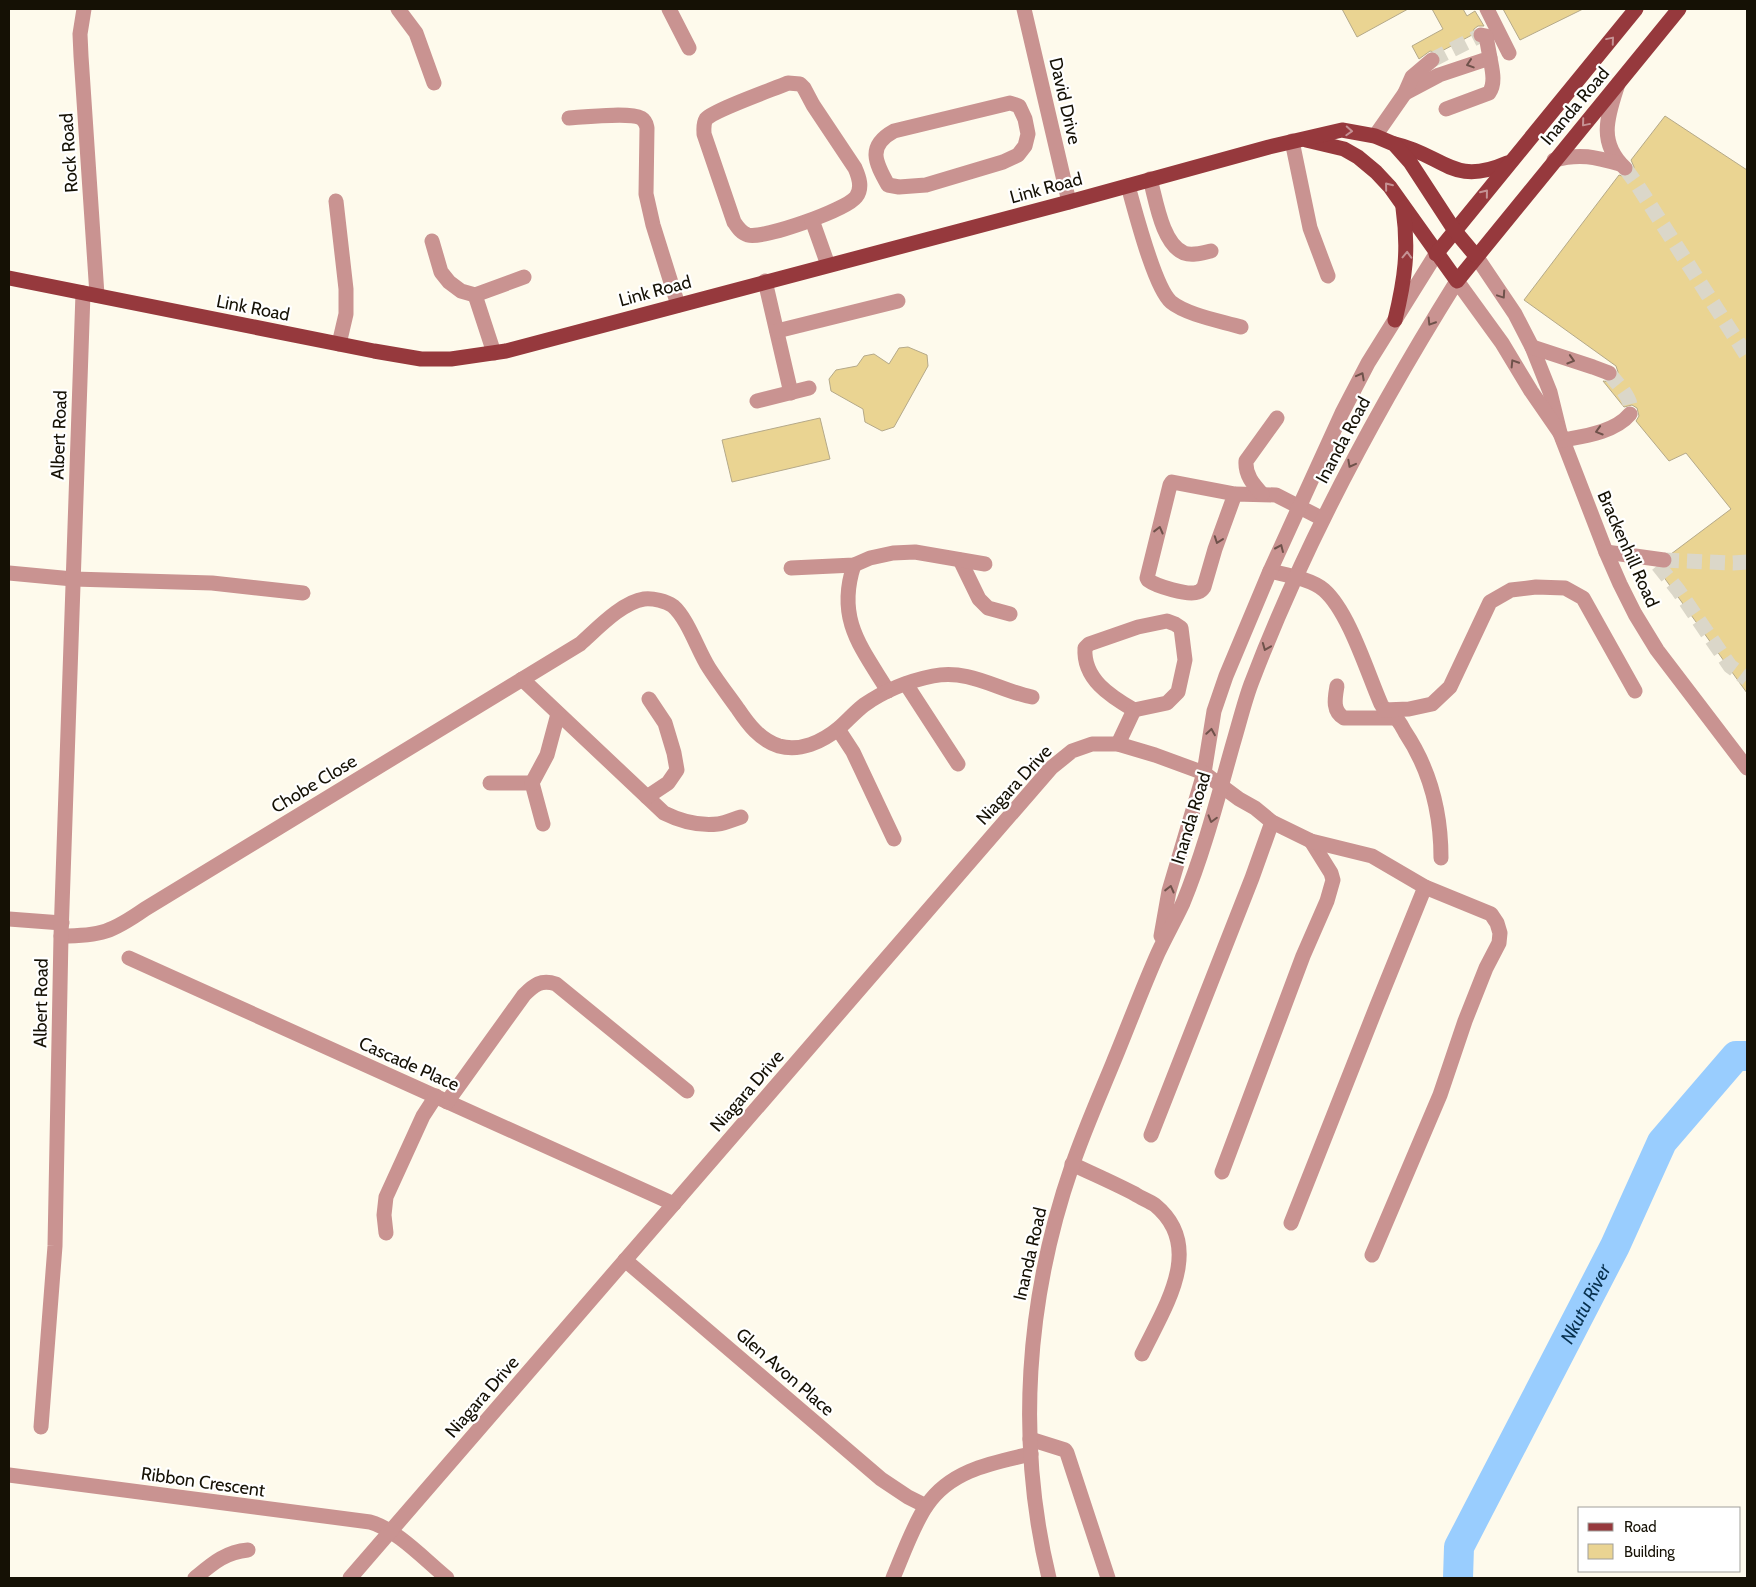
<svg xmlns="http://www.w3.org/2000/svg" width="1756" height="1587" font-family="Cabin,sans-serif">
  <style>
    .lines { fill: none; stroke-linecap: round; stroke-linejoin: round }
    .river { stroke: #99cdfe; stroke-width: 30 }
    .building { fill: #ead492; stroke: #b5a989 }
    .minor-tunnel { stroke: #dbd7c9; stroke-width: 15; stroke-dasharray: 15 8; stroke-linecap: butt }
    .minor { stroke: #c99391; stroke-width: 15 }
    .major { stroke: #96393d; stroke-width: 15 }
    .oneway { stroke: #c59294 }
    .oneway2 { stroke: #6f524b }
    .labels { text-anchor: middle; dominant-baseline: central; stroke-width: 4.5; stroke-linejoin: round; paint-order: stroke }
    .street-label { font-size: 18px; fill: #151105; stroke: #fff }
    .water-label { font-size: 19px; font-style: italic; fill: #07304e; stroke: #fff }
  </style>
  <rect width="100%" height="100%" fill="#fefaec"/>
  <g class="lines">
    <path class="river" id="s1" d="M1458,1578L1459,1547L1615,1246L1662,1142L1736,1056H1747"/>
  </g>
  <g class="building">
    <path d="M1342,9H1408L1357,37Z"/>
    <path d="M1432,9H1463L1467,16L1475,11L1484,26H1478L1474,29L1472,35L1438,53L1430,51L1419,59L1412,46L1443,29Z"/>
    <path d="M1503,9H1583L1520,40Z"/>
    <path d="M1665,116L1747,170V693L1658,569H1667L1671,566L1673,561L1671,554L1731,509L1686,453L1669,461L1636,421L1639,416L1637,408L1632,405L1624,407L1603,381L1610,382L1615,380L1618,372L1616,366L1524,300L1619,175L1626,177L1632,175L1634,167L1631,160Z"/>
    <path d="M908,347L927,355L928,366L894,427L882,431L865,422L863,409L831,391L829,379L836,370L857,366L864,356L874,354L889,364L899,348Z"/>
    <path d="M820,418L830,459L732,482L722,440Z"/>
  </g>
  <g class="lines">
    <g class="minor-tunnel">
      <path d="M1432,60L1481,35"/>
      <path d="M1625,168L1636,183L1747,356"/>
      <path d="M1609,373C1618,385 1634,399 1630,414"/>
      <path d="M1664,560L1733,563L1747,562"/>
      <path d="M1658,565L1678,590L1730,666L1747,679"/>
    </g>
    <g class="minor">
      <path d="M84,9L80,34L81,56L97,295"/>
      <path d="M398,9L416,33L434,83"/>
      <path d="M669,9L689,48"/>
      <path d="M1024,9L1069,202"/>
      <path d="M1487,9L1509,53"/>
      <path d="M788,83L800,84L804,88L813,105L855,168C859,177 863,188 856,197C846,210 764,239 748,235C741,233 738,228 734,222L704,134C704,129 703,124 706,119C714,110 774,89 788,83Z"/>
      <path d="M1618,84C1608,115 1597,142 1625,168"/>
      <path d="M1405,93L1439,75L1490,58L1486,36L1481,35"/>
      <path d="M1010,103L1019,106L1025,119L1028,134L1025,146L1018,155L1003,162L926,185L899,187L888,185C875,162 867,146 894,131Z"/>
      <path d="M1446,109L1489,93C1496,83 1492,69 1490,58"/>
      <path d="M569,118C584,117 630,112 641,118C646,121 646,124 647,128L646,194L653,225L678,305"/>
      <path d="M1375,136L1405,93L1412,77L1432,60"/>
      <path d="M1292,141L1310,228L1328,276"/>
      <path d="M1554,160C1580,153 1595,157 1620,164"/>
      <path d="M1150,179C1156,200 1162,244 1184,253C1192,256 1202,253 1211,251"/>
      <path d="M1128,186C1135,210 1154,287 1171,302C1187,315 1221,321 1241,327"/>
      <path d="M336,201L346,289V314L339,344"/>
      <path d="M812,220L828,265"/>
      <path d="M432,241L441,272L449,282L461,291L475,295L524,277"/>
      <path d="M1476,256L1515,314L1532,347L1550,392L1560,433L1606,552L1620,584L1635,614L1657,650L1747,768"/>
      <path d="M765,281L791,393"/>
      <path d="M475,295L494,353"/>
      <path d="M777,331L898,301"/>
      <path d="M1532,347L1593,367L1609,373"/>
      <path d="M757,401L809,388"/>
      <path d="M1563,440C1585,436 1615,432 1630,414"/>
      <path d="M1235,494L1215,549L1204,587C1202,590 1201,591 1198,592C1188,596 1156,586 1148,580L1147,578L1170,485L1172,482L1235,494L1276,495L1323,519"/>
      <path d="M1262,494C1253,484 1245,475 1246,461L1277,418"/>
      <path d="M1606,552L1664,560"/>
      <path d="M960,560L979,599L988,608L1010,614"/>
      <path d="M854,565C836,619 861,647 888,691"/>
      <path d="M791,568L854,565L870,558L893,553L915,552L985,564"/>
      <path d="M1270,571C1286,575 1311,579 1324,590C1349,612 1367,672 1381,704C1385,712 1392,713 1397,719C1400,723 1403,728 1405,732C1431,771 1441,812 1441,858"/>
      <path d="M9,573L73,579L212,583L303,593"/>
      <path d="M1167,621L1175,624L1181,628L1185,660L1178,692L1167,703L1134,710C1110,696 1083,679 1085,648L1089,644L1138,627Z"/>
      <path d="M522,679L664,813C680,821 700,826 718,824C726,823 734,819 741,817"/>
      <path d="M906,684L958,764"/>
      <path d="M1337,686C1335,698 1332,711 1344,718H1396"/>
      <path d="M1384,710L1409,709L1432,704L1450,687L1490,602L1511,590L1536,587L1565,588L1583,598L1635,691"/>
      <path d="M838,729L853,752L894,839"/>
      <path d="M1118,744L1134,710"/>
      <path d="M490,783H532L543,824"/>
      <path d="M532,783L547,755L558,714"/>
      <path d="M647,797L668,783L677,770L674,753L665,723L649,699"/>
      <path d="M9,919L62,923"/>
      <path d="M61,936C101,936 112,932 145,909L580,644C596,630 622,602 644,599C653,598 666,601 673,606C688,619 698,651 709,668C718,682 728,695 738,709C748,724 760,740 779,746C800,752 822,742 839,728C847,721 855,712 864,705C884,691 908,681 933,676C971,669 997,690 1032,697"/>
      <path d="M1161,936L1169,891L1204,773L1214,711L1226,676L1270,571L1342,413L1368,363L1436,254"/>
      <path d="M129,958L674,1204"/>
      <path d="M447,1102L524,995C534,985 541,979 556,984L687,1091"/>
      <path d="M1151,1135L1252,878L1272,822"/>
      <path d="M1072,1164C1093,1174 1114,1183 1135,1194C1141,1198 1149,1201 1155,1205C1206,1247 1164,1308 1142,1354"/>
      <path d="M1222,1172L1303,956L1327,901L1333,880L1331,873L1311,841"/>
      <path d="M1291,1223L1376,1008L1425,887"/>
      <path d="M386,1233L384,1215L386,1197L423,1116L436,1096"/>
      <path d="M625,1260L881,1479L908,1497L926,1506"/>
      <path d="M41,1427L55,1246L61,936L83,293"/>
      <path d="M1030,1439L1065,1450L1067,1453L1108,1578"/>
      <path d="M9,1475L370,1522C396,1529 425,1560 447,1578"/>
      <path d="M195,1578C212,1564 225,1552 248,1550"/>
      <path d="M350,1578L1051,768L1072,751L1092,744H1118L1155,755L1204,773L1239,799L1255,808L1272,822L1311,841L1372,856L1425,887L1491,914L1497,923L1500,933L1499,943L1486,968L1465,1021L1440,1095L1372,1255"/>
      <path d="M893,1578C902,1557 914,1523 927,1505C951,1470 992,1463 1031,1454"/>
      <path d="M1049,1578C1016,1442 1026,1299 1072,1166C1084,1131 1099,1097 1113,1063C1128,1027 1142,989 1158,953C1166,936 1175,920 1183,903C1204,852 1218,797 1233,744C1239,724 1244,703 1251,684C1305,542 1377,409 1457,281L1502,343L1531,391L1560,433"/>
    </g>
    <g class="major">
      <path d="M1306,140L1344,149L1358,157L1376,172L1390,187L1457,281L1679,9"/>
      <path d="M1395,144C1444,155 1452,187 1507,163"/>
      <path d="M1436,254L1636,9"/>
      <path d="M9,278L374,351L421,359H451L506,351L1069,202L1269,147L1342,130L1375,136L1394,144L1410,162L1455,231L1476,256"/>
      <path d="M1395,320C1405,279 1409,250 1403,208"/>
    </g>
  </g>
  <defs><path id="oneway-chevron" d="M-2-3.5L2.5 0L-2 3.5" fill="none" stroke-width="1.6" stroke-linecap="round" stroke-linejoin="round" transform="scale(1.25)"/></defs>
  <g class="oneway">
    <use href="#oneway-chevron" transform="translate(1611 40) rotate(-50)"/>
    <use href="#oneway-chevron" transform="translate(1585 123) rotate(130)"/>
    <use href="#oneway-chevron" transform="translate(1349 131) rotate(3)"/>
    <use href="#oneway-chevron" transform="translate(1388 186) rotate(-129)"/>
    <use href="#oneway-chevron" transform="translate(1485 193) rotate(-51)"/>
    <use href="#oneway-chevron" transform="translate(1407 255) rotate(-88)"/>
  </g>
  <g class="oneway2">
    <use href="#oneway-chevron" transform="translate(1470 64) rotate(162)"/>
    <use href="#oneway-chevron" transform="translate(1502 295) rotate(56)"/>
    <use href="#oneway-chevron" transform="translate(1431 322) rotate(122)"/>
    <use href="#oneway-chevron" transform="translate(1571 360) rotate(17)"/>
    <use href="#oneway-chevron" transform="translate(1514 363) rotate(-122)"/>
    <use href="#oneway-chevron" transform="translate(1361 376) rotate(-62)"/>
    <use href="#oneway-chevron" transform="translate(1599 431) rotate(163)"/>
    <use href="#oneway-chevron" transform="translate(1351 464) rotate(118)"/>
    <use href="#oneway-chevron" transform="translate(1159 530) rotate(-76)"/>
    <use href="#oneway-chevron" transform="translate(1218 540) rotate(110)"/>
    <use href="#oneway-chevron" transform="translate(1280 548) rotate(-66)"/>
    <use href="#oneway-chevron" transform="translate(1266 647) rotate(112)"/>
    <use href="#oneway-chevron" transform="translate(1211 732) rotate(-81)"/>
    <use href="#oneway-chevron" transform="translate(1212 819) rotate(106)"/>
    <use href="#oneway-chevron" transform="translate(1170 889) rotate(-76)"/>
  </g>
  <g class="labels">
    <g class="street-label">
      <text transform="translate(1065 101) rotate(77)">David Drive</text>
      <text transform="translate(1575 106) rotate(-50)">Inanda Road</text>
      <text transform="translate(69 153) rotate(-94)">Rock Road</text>
      <text transform="translate(1046 188) rotate(-15)">Link Road</text>
      <text transform="translate(655 291) rotate(-15)">Link Road</text>
      <text transform="translate(253 308) rotate(11)">Link Road</text>
      <text transform="translate(59 435) rotate(-88)">Albert Road</text>
      <text transform="translate(1343 440) rotate(-62)">Inanda Road</text>
      <text transform="translate(1628 549) rotate(66)">Brackenhill Road</text>
      <text transform="translate(314 784) rotate(-31)">Chobe Close</text>
      <text transform="translate(1014 785) rotate(-47)">Niagara Drive</text>
      <text transform="translate(1191 818) rotate(-73)">Inanda Road</text>
      <text transform="translate(41 1003) rotate(-89)">Albert Road</text>
      <text transform="translate(409 1064) rotate(24)">Cascade Place</text>
      <text transform="translate(747 1091) rotate(-49)">Niagara Drive</text>
      <text transform="translate(1030 1254) rotate(-77)">Inanda Road</text>
      <text transform="translate(785 1372) rotate(41)">Glen Avon Place</text>
      <text transform="translate(482 1397) rotate(-49)">Niagara Drive</text>
      <text transform="translate(203 1482) rotate(8)">Ribbon Crescent</text>
    </g>
    <g class="water-label">
      <text stroke="none"><textPath href="#s1" startOffset="305">Nkutu River</textPath></text>
    </g>
  </g>
  <rect width="1756" height="1587" fill="none" stroke="#151105" stroke-width="20"/>
  <rect x="1578" y="1507" width="162" height="65" fill="#ffffff" stroke="#a1a09b"/>
  <rect x="1588" y="1523" width="25" height="8" fill="#96393d" stroke="#a1a09b"/>
  <text x="1624" y="1532" font-size="15" fill="#151105">Road</text>
  <rect x="1588" y="1544" width="25" height="15" fill="#ead492" stroke="#a1a09b"/>
  <text x="1624" y="1557" font-size="15" fill="#151105">Building</text>
</svg>
